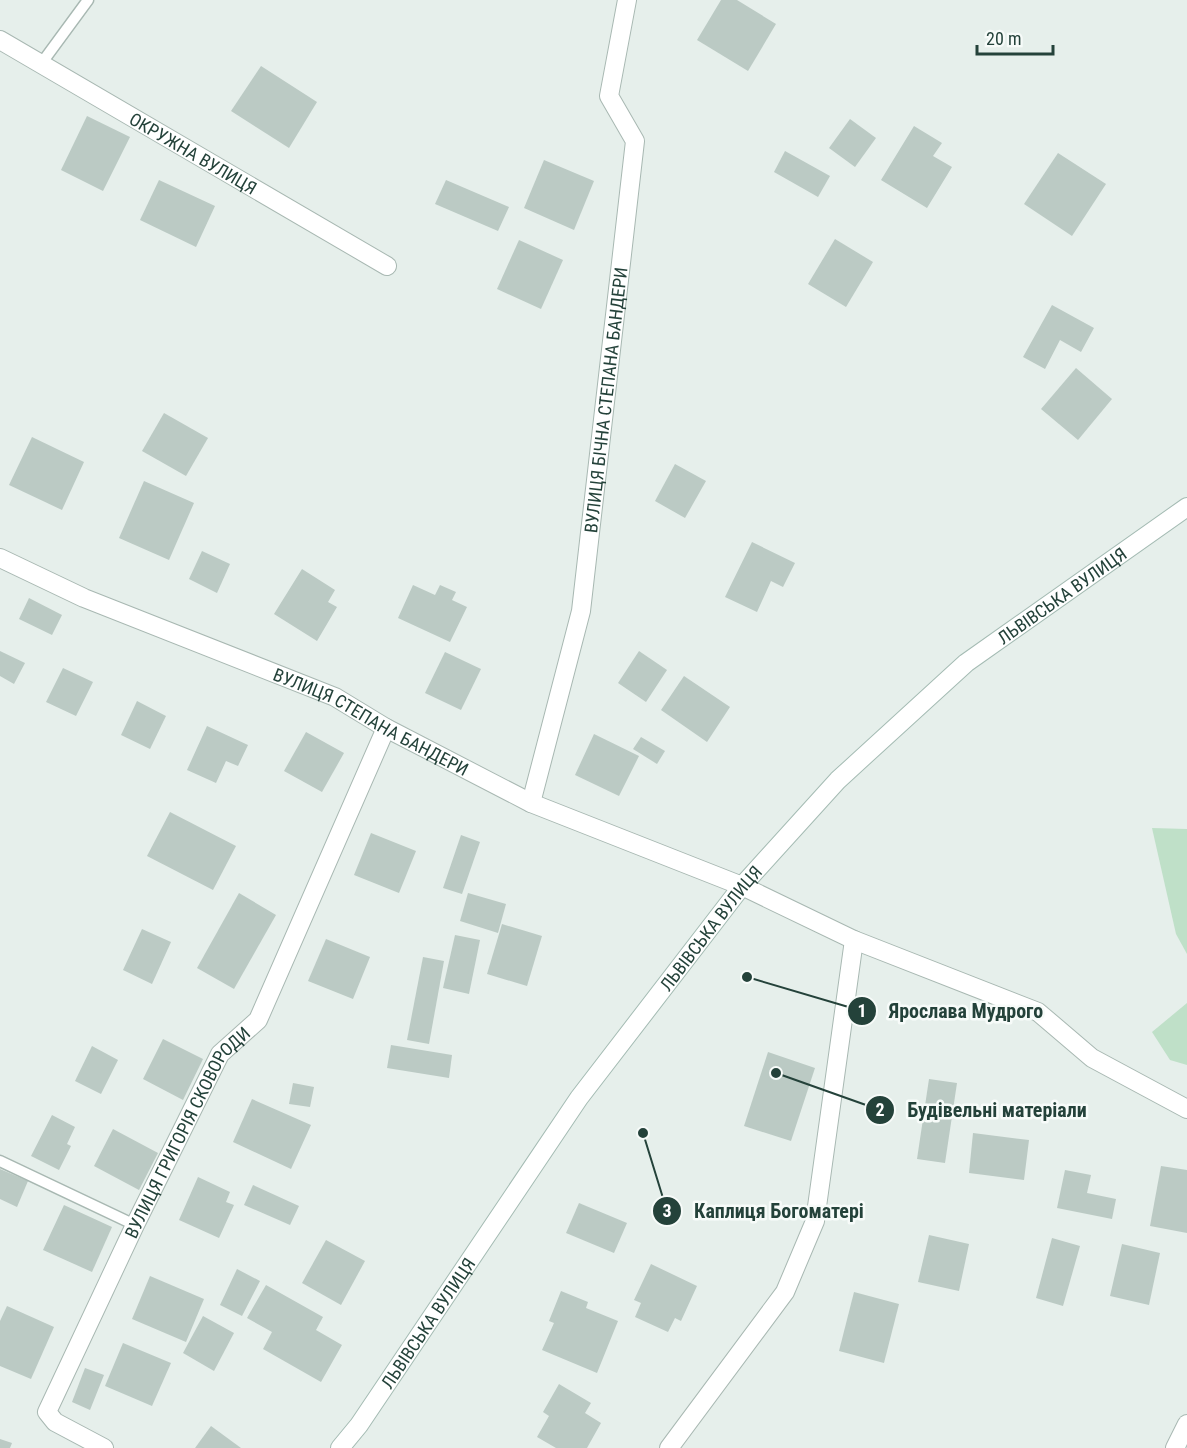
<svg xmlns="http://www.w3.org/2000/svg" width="1187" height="1448" font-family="'Roboto Condensed',sans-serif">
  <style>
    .green { fill: #bfe0c8 }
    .building { fill: #bbcac4 }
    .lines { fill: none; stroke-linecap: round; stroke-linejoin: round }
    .service-casing { stroke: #a8b8b2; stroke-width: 13 }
    .minor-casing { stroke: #a8b8b2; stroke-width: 20 }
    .secondary-casing { stroke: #a4bbb3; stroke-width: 20 }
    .service { stroke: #fff; stroke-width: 10 }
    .minor { stroke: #fff; stroke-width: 18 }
    .secondary { stroke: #fff; stroke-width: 18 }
    .labels { text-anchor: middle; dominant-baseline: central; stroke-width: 5; stroke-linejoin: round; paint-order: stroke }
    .street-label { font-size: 18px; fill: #24423a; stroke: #f7fbf9 }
    .leader { fill: none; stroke: #24423a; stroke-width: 2 }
    .callout-dot { fill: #24423a; stroke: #f7fbf9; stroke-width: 2 }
    .mark-label { font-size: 18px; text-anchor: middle; font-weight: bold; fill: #fff }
    .callout-label { font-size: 20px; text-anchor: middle; font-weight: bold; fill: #24423a; stroke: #f7fbf9; stroke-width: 5; stroke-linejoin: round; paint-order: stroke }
  </style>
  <rect width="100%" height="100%" fill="#e6efeb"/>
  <g class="green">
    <path d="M1152,828L1187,829V954L1176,934Z"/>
    <path d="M1187,1003V1065L1170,1060L1152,1032Z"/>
  </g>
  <g class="building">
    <path d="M721,0H737L776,24L748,71L697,40Z"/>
    <path d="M261,66L317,102L289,148L231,111Z"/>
    <path d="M87,116L130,137L103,191L61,170Z"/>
    <path d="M850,119L876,138L855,167L829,148Z"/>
    <path d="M914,126L942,143L933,156L952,167L927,208L881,180Z"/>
    <path d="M785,151L830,176L818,197L774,172Z"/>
    <path d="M1058,153L1106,184L1072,236L1024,204Z"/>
    <path d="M544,160L594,181L574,230L524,208Z"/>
    <path d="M159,180L215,206L196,247L140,220Z"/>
    <path d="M446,180L509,207L498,231L435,204Z"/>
    <path d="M835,239L873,262L846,307L808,284Z"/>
    <path d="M519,240L563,260L541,309L497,289Z"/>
    <path d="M1052,305L1094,328L1081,352L1060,340L1045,369L1023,357Z"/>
    <path d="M1076,368L1112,399L1078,440L1041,409Z"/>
    <path d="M164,413L208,438L186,476L142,451Z"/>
    <path d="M32,437L84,462L62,510L9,485Z"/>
    <path d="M675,464L706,481L685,518L655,501Z"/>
    <path d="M144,481L194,503L169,560L119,538Z"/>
    <path d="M752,542L795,563L783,587L771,581L757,612L725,597Z"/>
    <path d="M202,551L230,564L217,593L189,579Z"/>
    <path d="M302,569L335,590L328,602L337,607L317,641L274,614Z"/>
    <path d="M413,585L435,595L440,585L456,592L452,600L467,607L450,642L398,618Z"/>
    <path d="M29,598L62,615L52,635L19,619Z"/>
    <path d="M0,651L25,663L14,684L0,676Z"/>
    <path d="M639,651L667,670L646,702L618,683Z"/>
    <path d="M445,652L481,669L461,710L425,693Z"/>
    <path d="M63,668L93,682L76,716L46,702Z"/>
    <path d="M684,676L730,707L707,742L661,710Z"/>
    <path d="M137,701L166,716L150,749L121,735Z"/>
    <path d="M207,726L248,745L238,766L226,761L216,783L187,770Z"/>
    <path d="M306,732L344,753L322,792L284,771Z"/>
    <path d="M594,734L639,756L619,796L575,775Z"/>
    <path d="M641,737L665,751L657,764L633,749Z"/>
    <path d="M170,812L236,846L213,890L147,856Z"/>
    <path d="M371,833L416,851L399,893L354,875Z"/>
    <path d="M461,835L480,842L462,894L443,888Z"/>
    <path d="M239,893L276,915L234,989L197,968Z"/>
    <path d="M468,893L506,904L498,933L460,921Z"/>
    <path d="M502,924L542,936L527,986L487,974Z"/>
    <path d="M142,929L171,942L152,984L123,970Z"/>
    <path d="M455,935L480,940L469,994L443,988Z"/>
    <path d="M326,939L370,957L353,999L308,981Z"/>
    <path d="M423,957L444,961L429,1044L407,1040Z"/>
    <path d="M163,1039L203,1059L183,1100L143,1079Z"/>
    <path d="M391,1045L452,1055L449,1078L387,1068Z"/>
    <path d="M92,1046L118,1060L101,1094L75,1081Z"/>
    <path d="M768,1052L815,1068L791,1141L744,1126Z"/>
    <path d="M929,1079L957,1083L945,1163L917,1159Z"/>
    <path d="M293,1083L314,1087L310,1107L289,1104Z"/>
    <path d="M252,1099L311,1125L291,1169L233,1142Z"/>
    <path d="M52,1115L75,1127L67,1144L71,1146L59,1170L31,1156Z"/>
    <path d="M113,1129L158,1153L139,1190L94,1166Z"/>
    <path d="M973,1133L1029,1140L1024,1180L969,1173Z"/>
    <path d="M1161,1166L1187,1170V1233L1150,1226Z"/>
    <path d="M0,1169L28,1181L17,1207L0,1199Z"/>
    <path d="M1065,1170L1091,1175L1087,1193L1116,1199L1112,1219L1057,1208Z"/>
    <path d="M198,1177L230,1192L226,1202L234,1205L219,1238L179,1220Z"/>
    <path d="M253,1185L299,1206L290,1225L244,1205Z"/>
    <path d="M579,1203L627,1223L614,1253L566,1233Z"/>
    <path d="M64,1205L112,1227L92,1272L43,1250Z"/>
    <path d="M929,1235L969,1244L959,1291L918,1282Z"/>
    <path d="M1052,1238L1080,1246L1063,1306L1036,1298Z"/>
    <path d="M326,1240L365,1261L341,1305L302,1283Z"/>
    <path d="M1122,1244L1160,1253L1149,1305L1110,1296Z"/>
    <path d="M651,1264L697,1286L681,1321L675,1318L668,1332L635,1317L641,1303L634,1300Z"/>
    <path d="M237,1269L260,1281L242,1316L220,1305Z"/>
    <path d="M150,1276L204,1299L186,1342L132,1319Z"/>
    <path d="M266,1285L323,1317L316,1330L342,1345L321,1382L263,1349L272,1332L247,1318Z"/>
    <path d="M561,1291L588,1302L586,1308L618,1321L597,1373L542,1350L554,1323L549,1321Z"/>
    <path d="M854,1292L899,1304L884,1363L839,1351Z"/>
    <path d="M7,1306L54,1327L31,1379L0,1366V1321Z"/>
    <path d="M203,1316L234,1333L214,1371L183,1353Z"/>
    <path d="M123,1343L171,1363L152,1406L105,1386Z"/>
    <path d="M85,1368L104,1375L90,1410L72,1402Z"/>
    <path d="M559,1384L591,1403L585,1413L601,1423L587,1448H556L537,1437L549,1416L543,1412Z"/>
    <path d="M211,1426L241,1448H195Z"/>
    <path d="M0,1439L12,1443L10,1448H0Z"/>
  </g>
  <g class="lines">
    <defs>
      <g id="service">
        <path d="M41,64L88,0"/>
        <path d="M0,1161L135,1225"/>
      </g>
      <g id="minor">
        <path id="s1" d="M0,40L387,266"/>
        <path id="s2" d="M0,558L84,598L335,697L386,728L531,803L742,886L854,940L1038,1012L1092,1058L1187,1109"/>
        <path id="s3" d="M531,803L581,611L635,141L609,96L627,0"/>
        <path id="s4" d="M104,1448L55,1422L47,1412L135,1225L220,1054L258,1020L386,728"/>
        <path d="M669,1448L785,1292L815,1221L854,940"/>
        <path d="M1175,1448L1187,1424"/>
      </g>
      <g id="secondary">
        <path id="s5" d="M340,1448L359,1425L579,1098L742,886L838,780L966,663L1187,507"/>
      </g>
    </defs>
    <use href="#service" class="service-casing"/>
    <use href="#minor" class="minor-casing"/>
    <use href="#secondary" class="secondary-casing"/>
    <use href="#service" class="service"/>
    <use href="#minor" class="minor"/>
    <use href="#secondary" class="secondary"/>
  </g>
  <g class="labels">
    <g class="street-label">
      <text stroke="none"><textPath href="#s1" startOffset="224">ОКРУЖНА ВУЛИЦЯ</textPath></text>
      <text stroke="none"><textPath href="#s3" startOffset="411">ВУЛИЦЯ БІЧНА СТЕПАНА БАНДЕРИ</textPath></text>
      <text stroke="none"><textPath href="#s5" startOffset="1125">ЛЬВІВСЬКА ВУЛИЦЯ</textPath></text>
      <text stroke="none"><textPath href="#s2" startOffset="406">ВУЛИЦЯ СТЕПАНА БАНДЕРИ</textPath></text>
      <text stroke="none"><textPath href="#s5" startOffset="639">ЛЬВІВСЬКА ВУЛИЦЯ</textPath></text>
      <text stroke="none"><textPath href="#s4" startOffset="382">ВУЛИЦЯ ГРИГОРІЯ СКОВОРОДИ</textPath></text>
      <text stroke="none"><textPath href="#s5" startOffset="153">ЛЬВІВСЬКА ВУЛИЦЯ</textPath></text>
    </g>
  </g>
  <path class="leader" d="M747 977L862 1011M776 1073L880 1110M643 1133L667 1211"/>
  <g class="callout-dot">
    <circle cx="747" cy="977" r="6"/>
    <circle cx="776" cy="1073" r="6"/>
    <circle cx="643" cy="1133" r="6"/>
    <circle cx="862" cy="1011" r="15"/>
    <circle cx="880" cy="1110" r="15"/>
    <circle cx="667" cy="1211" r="15"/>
  </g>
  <g class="mark-label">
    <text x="862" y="1017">1</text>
    <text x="880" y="1116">2</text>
    <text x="667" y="1217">3</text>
  </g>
  <g class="callout-label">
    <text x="966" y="1018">Ярослава Мудрого</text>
    <text x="997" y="1117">Будівельні матеріали</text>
    <text x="779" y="1218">Каплиця Богоматері</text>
  </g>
  <path d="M977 45v9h76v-9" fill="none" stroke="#24423a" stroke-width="3"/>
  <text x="986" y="45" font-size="18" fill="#24423a" stroke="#f7fbf9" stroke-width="4.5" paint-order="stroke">20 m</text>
</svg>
